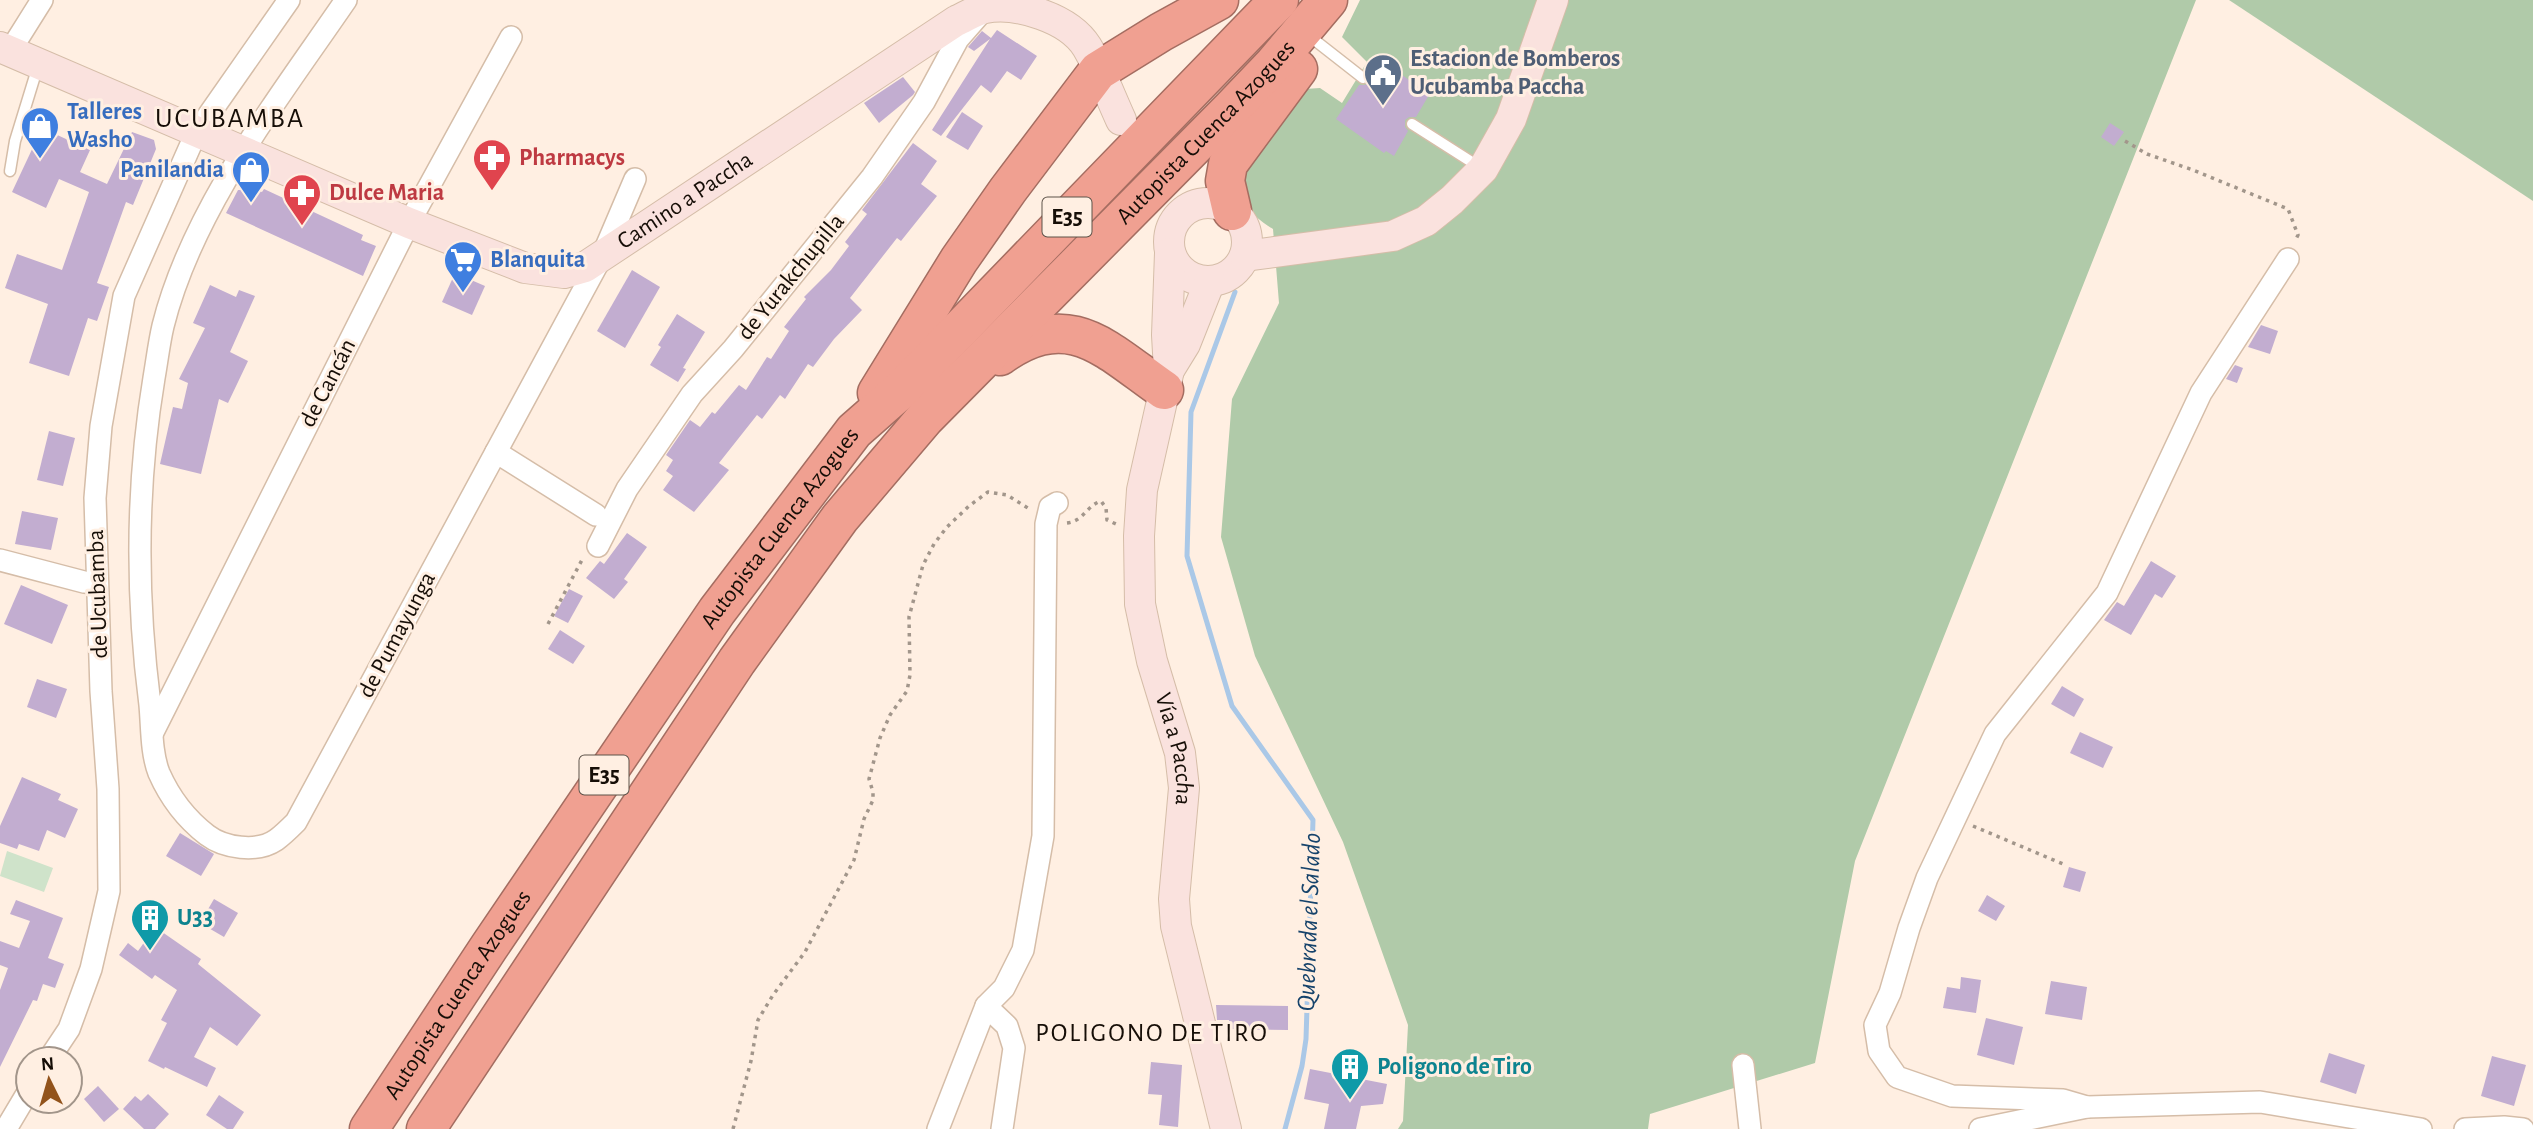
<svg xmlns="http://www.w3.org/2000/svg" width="2533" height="1129" font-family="'Alegreya Sans',sans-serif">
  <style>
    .green { fill: #cfe3ca }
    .forest { fill: #b0caa9 }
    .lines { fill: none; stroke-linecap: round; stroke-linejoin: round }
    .stream { stroke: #aac8e7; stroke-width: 5 }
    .building { fill: #c2add0 }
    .lane-casing { stroke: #d5bda8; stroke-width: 13 }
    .street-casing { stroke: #d5bda8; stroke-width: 24 }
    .secondary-casing { stroke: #d5bda8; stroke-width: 32 }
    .highway-casing { stroke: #a46d61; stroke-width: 41 }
    .path { stroke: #a2968b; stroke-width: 3.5; stroke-dasharray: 3.5 5; stroke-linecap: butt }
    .lane { stroke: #fff; stroke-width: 10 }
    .street { stroke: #fff; stroke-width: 21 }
    .secondary { stroke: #fae2de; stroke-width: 30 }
    .highway { stroke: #f0a091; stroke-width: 38 }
    .labels { text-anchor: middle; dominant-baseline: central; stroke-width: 6; stroke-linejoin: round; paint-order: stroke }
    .shield { fill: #ffefe2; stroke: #5c5249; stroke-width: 2 }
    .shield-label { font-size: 23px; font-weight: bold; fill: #160e07 }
    .service-label { font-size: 24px; font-weight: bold; fill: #4e5e75; stroke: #ffefe2; text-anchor: start }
    .shop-label { font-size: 24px; font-weight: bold; fill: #366cbe; stroke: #ffefe2; text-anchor: start }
    .street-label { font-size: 24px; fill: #160e07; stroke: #ffefe2 }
    .health-label { font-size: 24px; font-weight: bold; fill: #be3a42; stroke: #ffefe2; text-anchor: start }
    .culture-label { font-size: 24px; font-weight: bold; fill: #0d838f; stroke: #ffefe2; text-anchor: start }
    .water-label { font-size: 26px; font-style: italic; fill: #16436b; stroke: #ffefe2 }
    .neighbourhood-label { font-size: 26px; letter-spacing: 2px; fill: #160e07; stroke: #ffefe2 }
    .quarter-label { font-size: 28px; letter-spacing: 2px; fill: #160e07; stroke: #ffefe2 }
  </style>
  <rect width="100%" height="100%" fill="#ffefe2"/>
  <path class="green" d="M7,851L53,868L44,892L0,876Z"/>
  <g class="forest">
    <path d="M1360,0H2196L1855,861L1815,1063L1650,1114L1648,1129H1398L1403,1121L1408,1025L1343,842L1255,656L1221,537L1232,399L1279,303L1273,229C1247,213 1245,204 1238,175L1305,89L1320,88L1342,103L1367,62L1342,37Z"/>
    <path d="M2229,0H2533V201Z"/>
  </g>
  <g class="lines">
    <path class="stream" d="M1235,292L1191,412L1187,556L1232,706L1313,820L1306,1039L1302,1066L1285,1129"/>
  </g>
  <g class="building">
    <path d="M997,30L1037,56L1021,80L1007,71L991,93L981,85L941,136L932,130L990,39L974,51L968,47L982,31L991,38Z"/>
    <path d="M1378,57L1429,95L1416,117H1409L1405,120V127L1408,131L1394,156L1386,151L1384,153L1336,119L1359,85H1365L1370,82V76L1368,72Z"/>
    <path d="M903,77L915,92L913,95L879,123L864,103Z"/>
    <path d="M962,112L983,126L968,150L946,137Z"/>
    <path d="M2110,123L2124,132L2114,146L2101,137Z"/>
    <path d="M42,128L90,150L80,172L107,184L132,132L154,140L156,149L133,205L126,202L97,283L109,287L97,321L88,318L69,376L29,363L48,304L5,288L17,254L62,270L89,192L59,179L46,208L12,192Z"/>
    <path d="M913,143L937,161L921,184L937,196L901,241L897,238L850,298L862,310L834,339L813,367L808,364L785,399L780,395L762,419L757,415L719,463L729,470L694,512L663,490L673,476L666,471L673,460L666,455L690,420L700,427L712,412L715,414L739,385L746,390L767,357L771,359L789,331L784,327L806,299L804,297L831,270L849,246L845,242L867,214L862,210Z"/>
    <path d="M246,187L262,192L264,189L363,235L361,240L376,246L363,276L226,213L238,190H242Z"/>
    <path d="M632,270L660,287L625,348L597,331Z"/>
    <path d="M455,273L485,286L472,315L442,302Z"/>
    <path d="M210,285L236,297L239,290L255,296L230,352L248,361L228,403L219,399L201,474L160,464L173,407L182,409L188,383L179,379L205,328L193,323Z"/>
    <path d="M677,314L705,332L683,368L686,369L678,382L650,365L661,347L658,345Z"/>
    <path d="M2261,325L2278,331L2270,354L2248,347Z"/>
    <path d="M2235,365L2243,368L2237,383L2226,379Z"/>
    <path d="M49,431L75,438L63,486L37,480Z"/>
    <path d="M22,511L58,518L51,550L15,544Z"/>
    <path d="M627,533L647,547L624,579L628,582L614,599L586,578L600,561L604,564Z"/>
    <path d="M2151,561L2176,576L2162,598L2155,594L2131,635L2104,620L2117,602L2124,606Z"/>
    <path d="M21,585L68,605L52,644L4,624Z"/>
    <path d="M569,589L583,596L568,623L554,616Z"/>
    <path d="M560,630L585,646L573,664L548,649Z"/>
    <path d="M37,679L67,689L56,718L27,707Z"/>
    <path d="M2062,686L2084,699L2074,717L2051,704Z"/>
    <path d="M2080,732L2113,747L2103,768L2070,753Z"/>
    <path d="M22,777L61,794L58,800L78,809L65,838L47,830L39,851L19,844L17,849L0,843V826Z"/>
    <path d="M180,833L214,854L201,876L166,856Z"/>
    <path d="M2069,867L2086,872L2080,892L2063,887Z"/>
    <path d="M1987,895L2005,906L1996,921L1978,911Z"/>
    <path d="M214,899L238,913L224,937L200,923Z"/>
    <path d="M16,900L63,918L48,958L64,964L55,988L43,984L37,1001L33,1000L0,1067V990L8,968L0,965V941L19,948L30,921L10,914Z"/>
    <path d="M155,927L201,959L198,964L261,1015L237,1046L210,1027L194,1057L216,1068L207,1087L165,1067L164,1069L148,1061L167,1023L161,1020L177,990L155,975L152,979L119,955L128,943L138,951Z"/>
    <path d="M1961,977L1981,980L1976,1013L1943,1008L1947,987L1960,989Z"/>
    <path d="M2051,981L2087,987L2082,1020L2045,1014Z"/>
    <path d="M1216,1005L1288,1006V1030L1229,1029V1020H1217Z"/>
    <path d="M1986,1018L2023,1027L2014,1065L1977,1055Z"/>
    <path d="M2329,1053L2365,1065L2356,1094L2320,1082Z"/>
    <path d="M2492,1056L2526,1065L2514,1106L2481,1096Z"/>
    <path d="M1151,1062L1182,1065L1178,1127L1159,1125L1162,1095L1148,1094Z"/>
    <path d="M1310,1069L1387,1084L1383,1104L1361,1106L1356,1129H1324L1329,1104L1304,1099Z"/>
    <path d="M98,1086L119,1109L104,1122L84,1099Z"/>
    <path d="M148,1094L169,1114L155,1129H144L123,1109L135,1096L141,1101Z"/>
    <path d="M219,1095L244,1112L233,1129H227L206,1115Z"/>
  </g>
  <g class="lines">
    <defs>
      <g id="lane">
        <path d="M1317,42L1363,78"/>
        <path d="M1412,124L1481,168"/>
        <path d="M10,171L15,141L38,66"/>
      </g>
      <g id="street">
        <path d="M346,0C279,98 192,209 163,326C159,343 157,361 154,378C136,486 136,596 150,705C152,726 151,753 159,773C170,798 185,818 207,835C224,848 257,853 276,840C283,835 290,828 296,822L603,254L635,179"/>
        <path d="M10,51L42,0"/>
        <path d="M496,452L596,515"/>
        <path d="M598,546L627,489L692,394L733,349L872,177L924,102L958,39L979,15"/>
        <path d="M0,560L84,582L97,583"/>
        <path d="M153,732L409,223L511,37"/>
        <path d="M49,1059L69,1029L91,969L109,891L108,789L101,691L95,498L101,426L124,296L196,133L289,0"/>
        <path d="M1743,1065L1750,1129"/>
        <path d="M2087,1107L2063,1100L1952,1096L1897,1077L1879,1051L1875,1025L1890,993L1909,928L1927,878L1995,734L2107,593L2201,393L2288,259"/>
        <path d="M6,1129L28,1092"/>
        <path d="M938,1129L986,1006"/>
        <path d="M1002,1129L1014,1048L1007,1026L986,1006L1004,988L1023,950L1043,836L1046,524L1050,507L1057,503"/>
        <path d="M1980,1129L2087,1107L2260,1102L2421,1129"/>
        <path d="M2465,1129L2504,1127L2523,1129"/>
      </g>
      <g id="secondary">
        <path id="s1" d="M0,47L409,223L525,268L564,273L585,267L956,21C965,17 976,10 985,8C1017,2 1069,18 1087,47C1100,69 1110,96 1121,120"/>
        <circle cx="1208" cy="242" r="39"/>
        <path id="s2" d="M1170,253L1167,335L1169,370L1142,490L1139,536L1140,604L1152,661L1180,753L1184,788L1174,899L1176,926L1226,1129"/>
        <path d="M1245,256L1393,236L1426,221L1452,200L1483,169L1511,119L1553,0"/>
        <path d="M1169,370L1185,344L1210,281"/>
      </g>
      <g id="highway">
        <path d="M1232,211L1225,181L1228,164L1298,69"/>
        <path d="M1000,356C1070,306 1106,350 1164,390"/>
        <path d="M877,393L959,260L1008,190L1098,71L1161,32L1219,0"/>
        <path id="s3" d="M369,1129L489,947L717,611L854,431L903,388L1279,0"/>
        <path id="s4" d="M426,1129L737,661L840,518L925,418L1232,108L1274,64L1328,0"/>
      </g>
    </defs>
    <use href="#lane" class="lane-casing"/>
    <use href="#street" class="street-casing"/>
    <use href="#secondary" class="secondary-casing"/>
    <use href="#highway" class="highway-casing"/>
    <g class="path">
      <path d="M2125,141L2147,154L2193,170L2288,209L2298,235L2295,241"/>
      <path d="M1067,523C1084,521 1086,506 1101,501L1106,508L1107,520L1116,524"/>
      <path d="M548,624L583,558"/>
      <path d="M1973,826L2063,864"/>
      <path d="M733,1129L751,1061L758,1020L773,995L805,952L854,860L864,819L873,800V792L869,779L880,738L890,715L907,691L910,675L909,617L923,565L934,544L947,527L969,506L988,492L1007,495L1031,510"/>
    </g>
    <use href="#lane" class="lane"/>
    <use href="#street" class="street"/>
    <use href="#secondary" class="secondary"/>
    <use href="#highway" class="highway"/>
  </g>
  <defs>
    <symbol id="civic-pin" viewBox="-11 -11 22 30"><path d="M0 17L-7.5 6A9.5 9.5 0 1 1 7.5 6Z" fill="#5c6f8a" stroke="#ffefe2"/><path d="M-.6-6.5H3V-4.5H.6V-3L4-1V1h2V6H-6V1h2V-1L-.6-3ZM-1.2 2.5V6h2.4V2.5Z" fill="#fff"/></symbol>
    <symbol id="shop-pin" viewBox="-11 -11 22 30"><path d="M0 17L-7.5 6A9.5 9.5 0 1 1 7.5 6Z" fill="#3f7fe0" stroke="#ffefe2"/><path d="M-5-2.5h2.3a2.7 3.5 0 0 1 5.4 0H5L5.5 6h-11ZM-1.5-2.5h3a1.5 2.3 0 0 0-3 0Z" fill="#fff"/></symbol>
    <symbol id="pharmacy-pin" viewBox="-11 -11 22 30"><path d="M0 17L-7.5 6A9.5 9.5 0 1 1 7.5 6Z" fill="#e0444e" stroke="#ffefe2"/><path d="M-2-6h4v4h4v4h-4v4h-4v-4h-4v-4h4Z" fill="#fff"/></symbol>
    <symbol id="supermarket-pin" viewBox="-11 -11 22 30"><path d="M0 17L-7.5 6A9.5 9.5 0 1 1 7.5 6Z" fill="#3f7fe0" stroke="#ffefe2"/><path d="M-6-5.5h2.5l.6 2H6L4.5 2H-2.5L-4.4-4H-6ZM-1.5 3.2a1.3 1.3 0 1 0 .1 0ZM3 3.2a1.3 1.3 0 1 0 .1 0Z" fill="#fff"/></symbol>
    <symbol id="building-pin" viewBox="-11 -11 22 30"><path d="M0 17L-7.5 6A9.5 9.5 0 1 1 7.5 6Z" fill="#0f9aa8" stroke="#ffefe2"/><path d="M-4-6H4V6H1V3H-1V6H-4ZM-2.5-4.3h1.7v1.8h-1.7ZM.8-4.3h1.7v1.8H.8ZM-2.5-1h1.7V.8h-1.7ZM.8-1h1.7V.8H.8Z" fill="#fff"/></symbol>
  </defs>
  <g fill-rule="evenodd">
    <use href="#civic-pin" x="1361" y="51" width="44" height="60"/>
    <use href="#shop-pin" x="18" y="104" width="44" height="60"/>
    <use href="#pharmacy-pin" x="470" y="136" width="44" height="60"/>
    <use href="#shop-pin" x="229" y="148" width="44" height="60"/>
    <use href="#pharmacy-pin" x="280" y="171" width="44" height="60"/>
    <use href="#supermarket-pin" x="441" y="238" width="44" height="60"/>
    <use href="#building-pin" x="128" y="896" width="44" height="60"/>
    <use href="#building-pin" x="1328" y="1045" width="44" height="60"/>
  </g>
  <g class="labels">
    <g class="shield">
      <rect x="1042.5" y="197.5" width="49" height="39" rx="5"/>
      <rect x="579.5" y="755.5" width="49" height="39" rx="5"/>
    </g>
    <g class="shield-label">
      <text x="1067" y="217">E35</text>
      <text x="604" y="775">E35</text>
    </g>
    <g class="service-label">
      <text x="1410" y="59">Estacion de Bomberos<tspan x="1410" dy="28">Ucubamba Paccha</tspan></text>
    </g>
    <g class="shop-label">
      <text x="67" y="112">Talleres<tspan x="67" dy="28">Washo</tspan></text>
      <text x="224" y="170" text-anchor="end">Panilandia</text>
      <text x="490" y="260">Blanquita</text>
    </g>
    <g class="street-label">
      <text stroke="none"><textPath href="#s4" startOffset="1270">Autopista Cuenca Azogues</textPath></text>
      <text stroke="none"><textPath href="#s1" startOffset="751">Camino a Paccha</textPath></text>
      <text transform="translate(791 277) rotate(-51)">de Yurakchupilla</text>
      <text transform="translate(328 383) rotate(-63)">de Cancán</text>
      <text stroke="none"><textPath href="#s3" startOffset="728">Autopista Cuenca Azogues</textPath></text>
      <text transform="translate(98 594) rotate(-92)">de Ucubamba</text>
      <text transform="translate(397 635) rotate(-62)">de Pumayunga</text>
      <text stroke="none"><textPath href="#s2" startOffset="504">Vía a Paccha</textPath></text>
      <text stroke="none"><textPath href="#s3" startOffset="161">Autopista Cuenca Azogues</textPath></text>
    </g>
    <g class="health-label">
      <text x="519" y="158">Pharmacys</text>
      <text x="329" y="193">Dulce Maria</text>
    </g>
    <g class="culture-label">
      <text x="177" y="918">U33</text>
      <text x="1377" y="1067">Poligono de Tiro</text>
    </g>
    <g class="water-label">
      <text transform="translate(1309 922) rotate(-88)">Quebrada el Salado</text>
    </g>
    <g class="neighbourhood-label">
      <text x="1152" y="1033">POLIGONO DE TIRO</text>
    </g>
    <g class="quarter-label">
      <text x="230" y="119">UCUBAMBA</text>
    </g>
  </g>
  <g transform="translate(49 1080) rotate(355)"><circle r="33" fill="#ffefe2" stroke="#a2958a" stroke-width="2"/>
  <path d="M0-5L12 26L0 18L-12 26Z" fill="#92531b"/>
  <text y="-10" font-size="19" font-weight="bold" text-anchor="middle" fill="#160e07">N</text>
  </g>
</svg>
